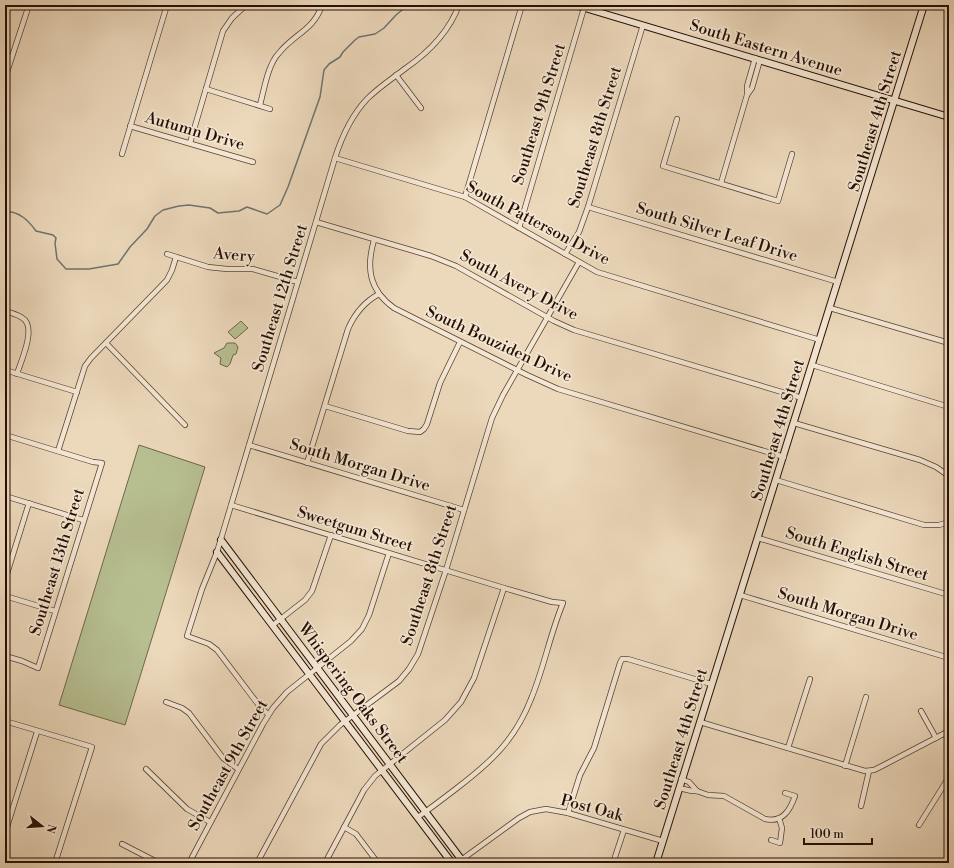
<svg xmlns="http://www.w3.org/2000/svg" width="954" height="868" font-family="'Libre Bodoni',serif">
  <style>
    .green { fill: #b7bf91; stroke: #6e674a }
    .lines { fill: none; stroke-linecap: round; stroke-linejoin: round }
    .stream { stroke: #6d7470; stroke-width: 1.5 }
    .street-casing { stroke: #584131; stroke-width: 6 }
    .secondary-casing { stroke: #260f03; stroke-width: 8 }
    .street { stroke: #f3e6d3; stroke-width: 4.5 }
    .secondary { stroke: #f3e6d3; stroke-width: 6 }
    .labels { text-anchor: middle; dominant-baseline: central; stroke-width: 3.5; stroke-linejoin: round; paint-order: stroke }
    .street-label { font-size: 16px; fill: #260f03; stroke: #f3e6d3 }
  </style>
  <rect width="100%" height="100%" fill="#ecd8bb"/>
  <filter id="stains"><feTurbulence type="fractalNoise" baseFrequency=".005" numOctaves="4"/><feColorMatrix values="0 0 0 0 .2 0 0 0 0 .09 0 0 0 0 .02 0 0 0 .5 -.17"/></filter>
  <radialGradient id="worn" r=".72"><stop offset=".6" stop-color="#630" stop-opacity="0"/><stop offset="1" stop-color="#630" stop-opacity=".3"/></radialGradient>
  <g class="green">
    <path d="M241,321L248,328L235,339L228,332Z"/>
    <path d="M227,343H235L238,347L236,354L233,355L230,364L227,367L220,364L221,358L214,353L224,348Z"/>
    <path d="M139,445L205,467L125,725L59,705Z"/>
  </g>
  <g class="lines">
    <path class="stream" d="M5,211C20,212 28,220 36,231L53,235L56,238L55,243L57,259L66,269H89L118,264L130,247L147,229L155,216L163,210L179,206L189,205L210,208L218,213L239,211L247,207L267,214L280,205L288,187L320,97L324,70L329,64L340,57L343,52L355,40L359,37L375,34L384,28L396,15L408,5"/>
    <defs>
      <g id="street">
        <path d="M396,75L421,108"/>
        <path d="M5,78L29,5"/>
        <path d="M206,89L270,109"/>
        <path d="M747,95V86L755,58"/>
        <path d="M260,105C264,90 268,64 279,53C294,34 314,30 322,5"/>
        <path d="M677,119L663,166L778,201L792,154"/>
        <path d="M130,126L253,162"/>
        <path d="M190,143L223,31L232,18L246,5"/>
        <path d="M122,154L167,5"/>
        <path d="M335,158L465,197L597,272L820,340"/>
        <path d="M721,183L747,95L752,88L760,60"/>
        <path d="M465,197L522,5"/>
        <path d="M588,207L838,282"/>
        <path d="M316,222L431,256L456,266L554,321L574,330L802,398"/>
        <path d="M519,228L584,8"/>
        <path d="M374,240C366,268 369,290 394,308L527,375L558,389L784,457"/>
        <path d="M167,254L208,267L227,269H253L298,282"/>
        <path d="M565,254L579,232L588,207L643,25"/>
        <path d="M830,308L949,343"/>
        <path d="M5,311C12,313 20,315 25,320C35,331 21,361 17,374"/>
        <path d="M106,343L185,425"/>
        <path d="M812,365L949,407"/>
        <path d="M5,370L77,392"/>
        <path d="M325,406L408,431L420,432L424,429L427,424L440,383L460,342"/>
        <path d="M794,423L920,460L936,467L949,476"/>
        <path d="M5,435L93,462L102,463L38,668L22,661L5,656"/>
        <path d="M249,445L464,510"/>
        <path d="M58,451L85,366L91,358L167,280L172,270L176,257"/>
        <path d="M307,463L348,329C355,313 364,302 379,294"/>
        <path d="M776,480L924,525H939L949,522"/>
        <path d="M5,496L83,520"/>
        <path d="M231,505L504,588L552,602L563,603C550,634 544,668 531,699C515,740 491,762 457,788C444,798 431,808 418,817"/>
        <path d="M758,538L949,595"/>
        <path d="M5,580L29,503"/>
        <path d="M740,595L949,658"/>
        <path d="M5,596L55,611"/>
        <path d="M273,625L305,600L312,591L331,535"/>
        <path d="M166,702L182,708L189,713L223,758L238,769"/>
        <path d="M921,711L936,738"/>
        <path d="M268,714L261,708L217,650L209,644L187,636L202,589L217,552L335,158C342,136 351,116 367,99C379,87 393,78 406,68C429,52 449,32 459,5"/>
        <path d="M5,721L92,747L55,863"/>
        <path d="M700,722L865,771L874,770L884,765L949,731"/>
        <path d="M788,748L810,679"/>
        <path d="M845,766L866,697"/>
        <path d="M146,769L187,809L210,822"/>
        <path d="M681,779L689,782L697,791"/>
        <path d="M679,788L692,791H697L708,795L724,796L765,819C783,823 790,810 795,796L785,793"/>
        <path d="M861,806L869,771"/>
        <path d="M568,813L580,775L594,748L620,663L622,659H628L711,684"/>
        <path d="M919,825L949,777"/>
        <path d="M344,827L356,834L378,863"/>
        <path d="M5,833L37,732"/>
        <path d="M771,840L780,843L782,828L779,818"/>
        <path d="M122,844L159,863"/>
        <path d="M189,863L263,724L273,708L287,692L351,641L362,629L369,615L389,553"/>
        <path d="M257,863L321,744L340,725L399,681L409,669L418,654L446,570L492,418L503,395L579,262"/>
        <path d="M325,863L364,790L375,776L445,720L461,702L474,678L504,588"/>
        <path d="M457,863L519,818L530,812L546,809L568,813L663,841"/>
        <path d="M613,863L624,830"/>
      </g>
      <g id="secondary">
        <path d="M575,5L949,117"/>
        <path d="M221,540L464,863"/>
        <path d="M217,552L452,863"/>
        <path d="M656,863L924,5"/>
      </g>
    </defs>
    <use href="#street" class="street-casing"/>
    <use href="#secondary" class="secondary-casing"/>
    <use href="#street" class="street"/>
    <use href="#secondary" class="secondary"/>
  </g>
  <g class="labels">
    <g class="street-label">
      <text transform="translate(766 48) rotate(17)">South Eastern Avenue</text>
      <text transform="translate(539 114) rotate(-73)">Southeast 9th Street</text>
      <text transform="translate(875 121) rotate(-73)">Southeast 4th Street</text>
      <text transform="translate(195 131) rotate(16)">Autumn Drive</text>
      <text transform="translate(595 137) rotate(-73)">Southeast 8th Street</text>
      <text transform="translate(538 223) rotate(28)">South Patterson Drive</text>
      <text transform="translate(717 232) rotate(17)">South Silver Leaf Drive</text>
      <text transform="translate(234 255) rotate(5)">Avery</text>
      <text transform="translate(519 285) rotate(28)">South Avery Drive</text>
      <text transform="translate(280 298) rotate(-73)">Southeast 12th Street</text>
      <text transform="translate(499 344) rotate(25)">South Bouziden Drive</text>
      <text transform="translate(778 430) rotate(-73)">Southeast 4th Street</text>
      <text transform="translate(360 465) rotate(17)">South Morgan Drive</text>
      <text transform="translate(355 529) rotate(17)">Sweetgum Street</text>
      <text transform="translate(857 554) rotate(17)">South English Street</text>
      <text transform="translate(57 562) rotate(-73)">Southeast 13th Street</text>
      <text transform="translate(429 575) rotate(-72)">Southeast 8th Street</text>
      <text transform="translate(848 614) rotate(17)">South Morgan Drive</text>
      <text transform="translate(353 693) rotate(53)">Whispering Oaks Street</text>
      <text transform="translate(681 739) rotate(-73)">Southeast 4th Street</text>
      <text transform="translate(228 765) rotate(-61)">Southeast 9th Street</text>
      <text transform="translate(592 808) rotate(15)">Post Oak</text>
    </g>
  </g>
  <rect width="954" height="868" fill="none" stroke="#ecd8bb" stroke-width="20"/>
  <rect x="6" y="6" width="942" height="856" fill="none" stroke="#260f03" stroke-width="2"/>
  <rect x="10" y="10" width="934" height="848" fill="none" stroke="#260f03"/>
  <g transform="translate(42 826) rotate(107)" stroke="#f3e6d3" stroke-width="3" paint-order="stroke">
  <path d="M0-3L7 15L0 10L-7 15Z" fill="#260f03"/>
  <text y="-6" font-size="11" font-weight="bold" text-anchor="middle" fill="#260f03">N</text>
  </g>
  <path d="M804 838v6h68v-6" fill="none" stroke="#260f03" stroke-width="2"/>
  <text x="810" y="838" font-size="12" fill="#260f03" stroke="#f3e6d3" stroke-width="3" paint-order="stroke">100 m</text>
  <rect width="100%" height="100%" filter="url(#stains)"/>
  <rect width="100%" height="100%" fill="url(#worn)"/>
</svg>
